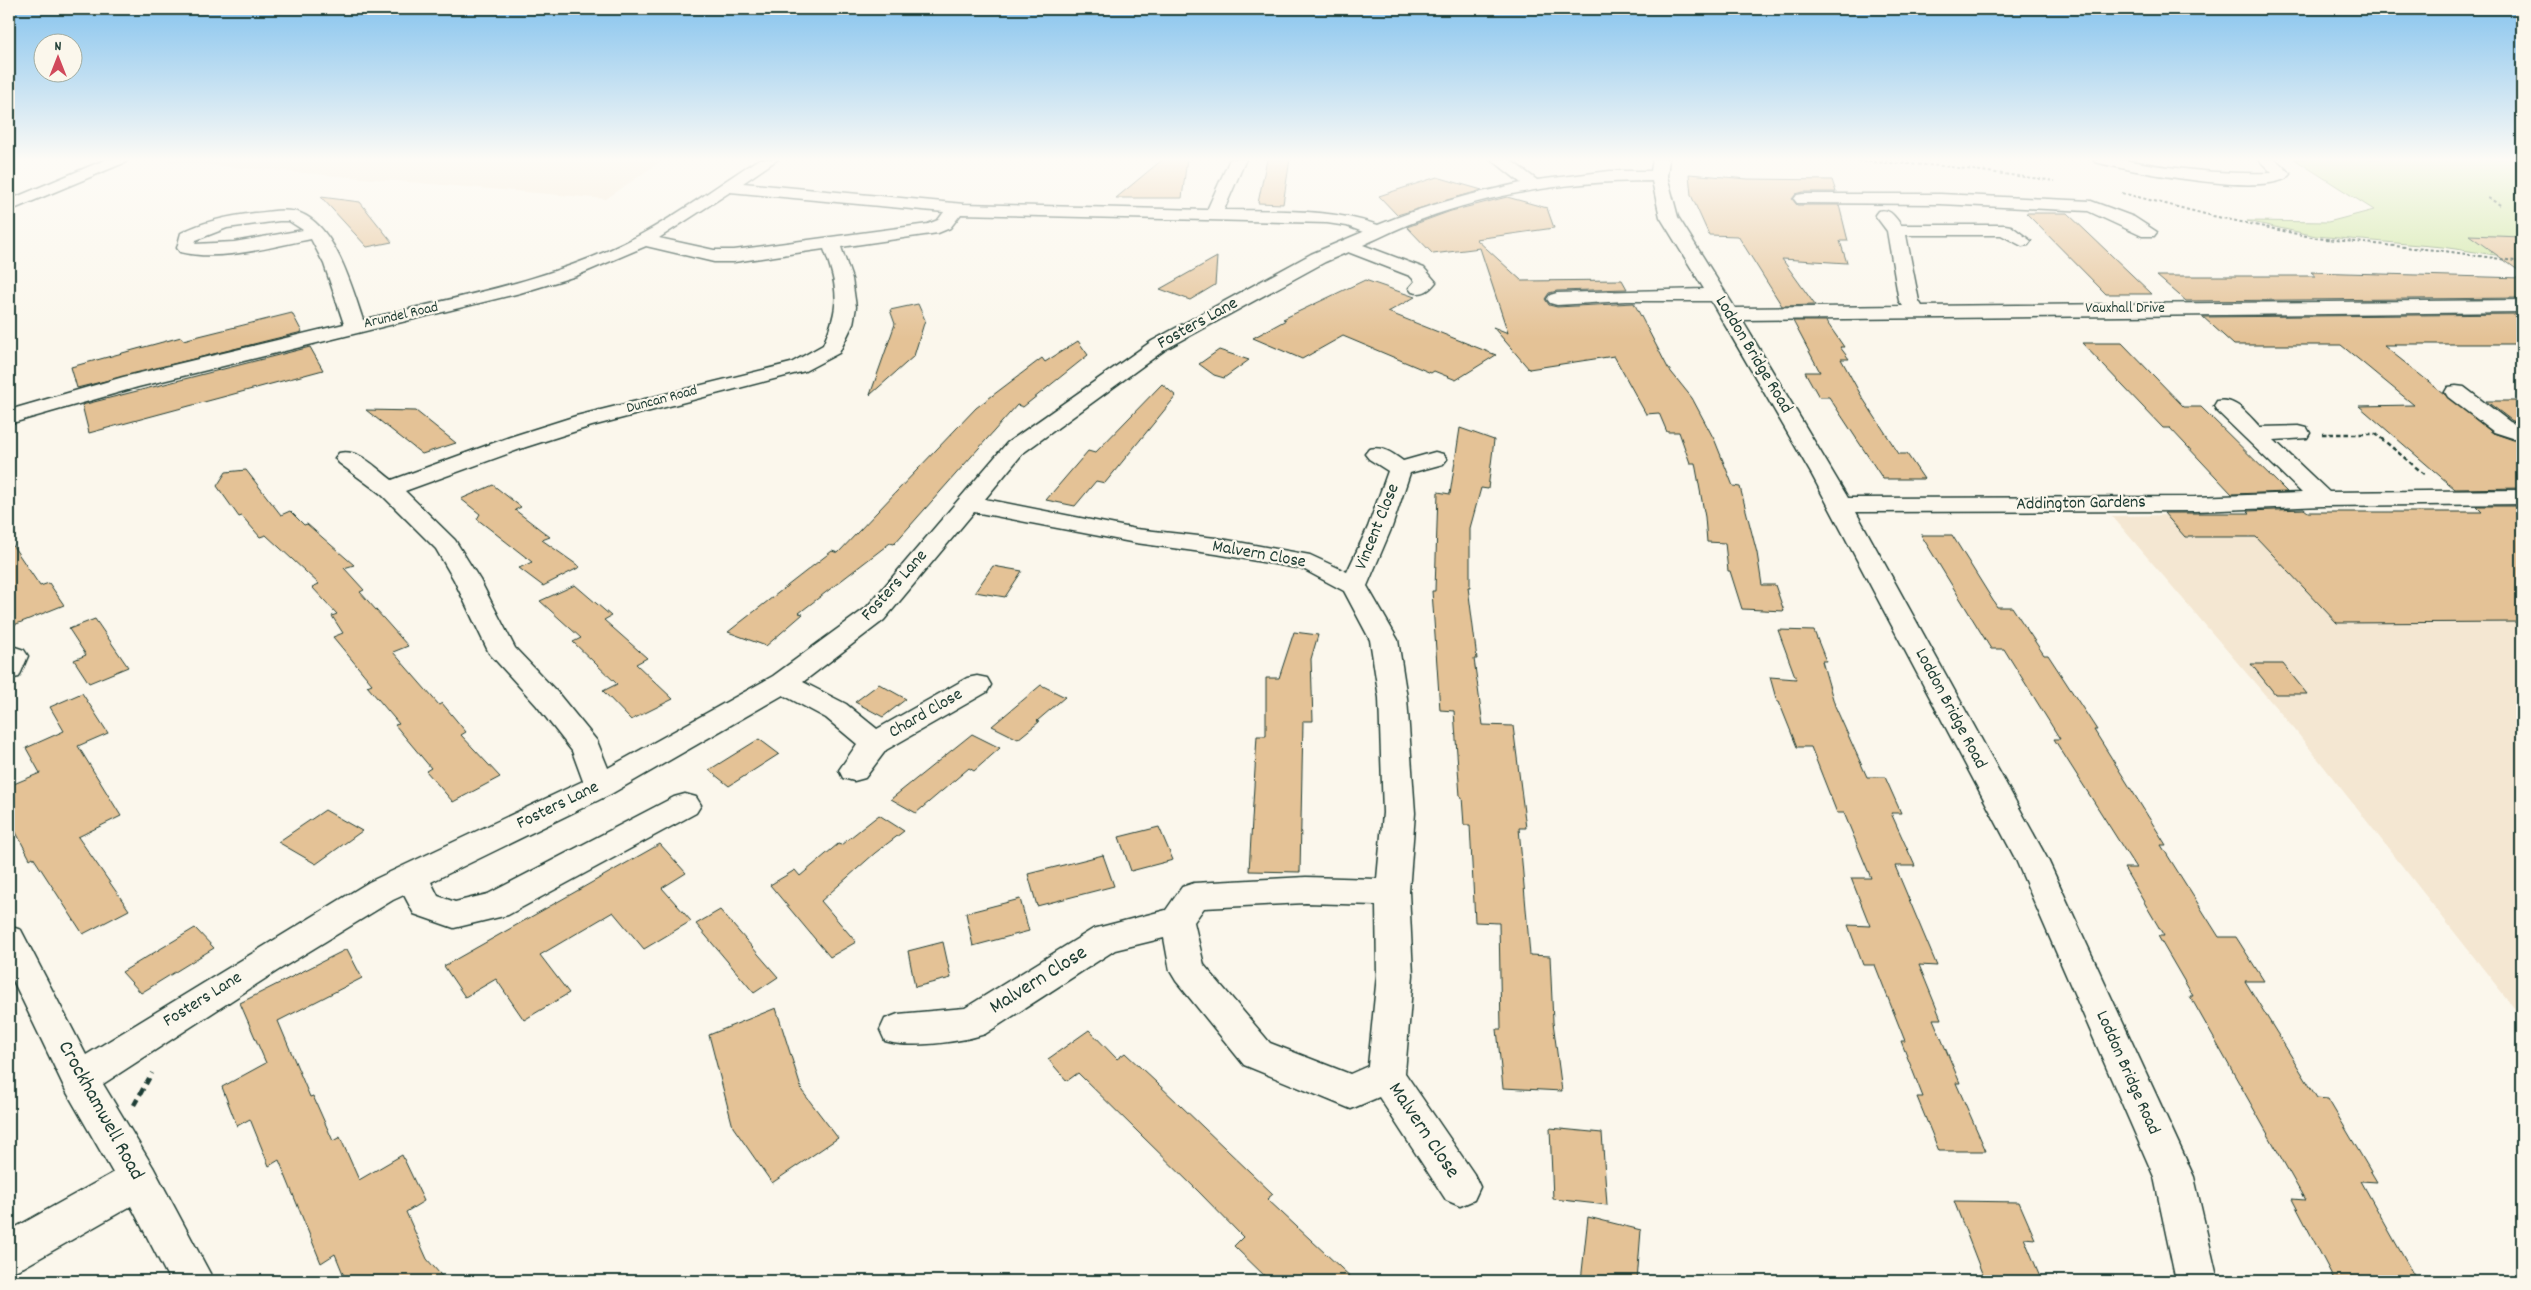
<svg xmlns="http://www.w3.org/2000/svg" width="2531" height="1290" font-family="Dekko,sans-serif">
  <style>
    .built { fill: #f4e7d2 }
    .green { fill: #cae59c; stroke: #749168 }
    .building { fill: #e4c296; stroke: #1f3d34 }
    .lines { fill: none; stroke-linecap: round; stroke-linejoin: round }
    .minor-casing { stroke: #1f3d34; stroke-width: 3 }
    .path-far2 { stroke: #1f3d34; stroke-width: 2; stroke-dasharray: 3 2.5; stroke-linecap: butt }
    .path-far1 { stroke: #1f3d34; stroke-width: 2.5; stroke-dasharray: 4.5 3; stroke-linecap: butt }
    .path { stroke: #1f3d34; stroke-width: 4.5; stroke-dasharray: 7 5; stroke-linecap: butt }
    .minor { fill: #fbf7ec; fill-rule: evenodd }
    .labels { text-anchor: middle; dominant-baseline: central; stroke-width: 4.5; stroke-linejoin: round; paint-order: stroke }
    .far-street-label { font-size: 15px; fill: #1f3d34; stroke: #fbf7ec }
    .street-label { font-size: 18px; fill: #1f3d34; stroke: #fbf7ec }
    .near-street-label { font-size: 21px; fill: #1f3d34; stroke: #fbf7ec }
  </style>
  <rect width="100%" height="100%" fill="#fbf7ec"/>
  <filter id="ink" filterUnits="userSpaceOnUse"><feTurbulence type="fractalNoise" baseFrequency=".02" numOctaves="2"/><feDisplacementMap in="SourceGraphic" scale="10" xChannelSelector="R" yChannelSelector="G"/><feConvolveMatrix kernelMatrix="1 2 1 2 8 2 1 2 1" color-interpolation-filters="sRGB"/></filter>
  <g filter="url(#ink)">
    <g class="built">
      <path d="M141,159H664L606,199Z"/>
      <path d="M2522,510V1018L2295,730L2112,516Z"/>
    </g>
    <path class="green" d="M2294,159H2522V259L2442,247L2316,236L2247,221L2328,222L2374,210Z"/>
    <g class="building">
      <path d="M1163,159H1187L1182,198H1116Z"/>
      <path d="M1267,159H1290L1283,204L1258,203Z"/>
      <path d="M1689,174L1748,179L1832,180L1836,192H1803L1796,194L1792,199L1797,205H1839L1848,241H1840L1847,263L1782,259L1815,305L1782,306L1738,236L1709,235L1691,195Z"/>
      <path d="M1437,177L1482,190L1397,215L1379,196Z"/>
      <path d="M321,197L360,202L392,242L367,247Z"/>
      <path d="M1507,197L1547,208L1554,228L1476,239L1522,281L1622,280L1627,289L1557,291L1549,293L1545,299L1549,305L1557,307L1634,303L1668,368L1692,398L1715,441L1733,486L1740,487L1757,553L1762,585H1775L1784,611L1742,609L1730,571H1728L1725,543L1707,542L1705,517L1695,463H1690L1679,432H1667L1659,413L1646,414L1614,356L1529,369L1493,327L1508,333L1480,248L1433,254L1407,227L1451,211Z"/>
      <path d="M2026,213H2067L2152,294H2106Z"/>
      <path d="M2469,235L2522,237V273Z"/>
      <path d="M1217,257L1215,285L1190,300L1160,289Z"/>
      <path d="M2311,272L2522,278V298L2186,301L2157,276H2316Z"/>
      <path d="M1365,280L1415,297L1388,312L1496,355L1456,380L1434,371L1431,373L1343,336L1302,359L1253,338L1286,320L1283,319Z"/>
      <path d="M918,304L925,320L914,356L870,395L895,324L890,310Z"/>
      <path d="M292,313L302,332L77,388L71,367L181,337L183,340Z"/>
      <path d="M2522,314V344H2394L2397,346H2384L2493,433L2522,443V488L2455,489L2359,406L2414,405L2341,345H2234L2203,317Z"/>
      <path d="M1793,321H1826L1844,347H1840L1849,359H1841L1862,397L1899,454H1907L1924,479H1883L1829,397H1819L1805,372H1820Z"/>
      <path d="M1078,341L1088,355L1023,407L1017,405L894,544L890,543L799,613L803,614L766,646L728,632L832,551L838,553L976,408L1042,358L1045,362Z"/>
      <path d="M2082,343H2122L2184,407H2201L2287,492L2232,494L2170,428H2163Z"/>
      <path d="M310,347L323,370L89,433L82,405Z"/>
      <path d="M1219,350L1249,360L1224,378L1214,375L1199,364Z"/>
      <path d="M1162,384L1176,396L1105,483L1096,481L1075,506L1046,500L1088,451L1095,453Z"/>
      <path d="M2486,401H2522V425L2511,420Z"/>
      <path d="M366,410L416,411L456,443L422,454Z"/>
      <path d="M1460,428L1494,440L1488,489L1481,488L1470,528V587H1468L1477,659H1474L1483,725L1513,726L1526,828H1519L1530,955L1550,956L1553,1022L1562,1091L1503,1088L1497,1029H1501L1499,923L1475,922L1470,825H1464L1462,797L1460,796L1454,711L1440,710L1432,591H1435L1438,492L1450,494Z"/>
      <path d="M246,470L281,515L290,511L304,525L307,524L354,565L344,568L364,590L360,592L408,646L393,652L439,705L442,703L466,732L461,735L500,777L453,802L426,771L431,768L395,725L399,724L367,686L372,684L333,637L343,633L332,616L337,614L312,587L319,584L266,535L260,537L242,516L239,517L217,486L226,472Z"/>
      <path d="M493,485L521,507L515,510L550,537L542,540L580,567L543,586L519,568L532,562L477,519L480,514L461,499Z"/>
      <path d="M2476,506H2522V622L2337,623L2256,537H2185L2164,513H2250L2248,511L2304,509L2308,512H2482Z"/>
      <path d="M1921,535H1952L1997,607H2012L2044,655H2048L2097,730H2094L2166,845H2161L2219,937H2236L2264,981H2245L2317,1098L2328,1099L2377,1182L2361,1181L2417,1281L2334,1279L2292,1199L2305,1200L2190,996H2193L2158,936H2164L2124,868H2136L2054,739H2060L2004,649H1991Z"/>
      <path d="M9,540L40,586L49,583L64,605L9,627Z"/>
      <path d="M993,566L1022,571L1005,597L975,592Z"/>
      <path d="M575,585L611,616L604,620L647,658L636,664L673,699L631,720L603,691L617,684L573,642L581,638L540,601Z"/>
      <path d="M95,619L128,667L89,683L74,660L86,655L69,629Z"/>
      <path d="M1778,630L1814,631L1826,661H1822L1835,706L1867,777H1885L1901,813H1891L1915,866H1895L1937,966L1919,965L1941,1019H1933L1960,1083H1956L1986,1151H1939L1917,1097H1923L1901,1041H1905L1875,965H1863L1848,925L1870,926L1851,878H1871L1844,813H1837L1811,747H1797L1779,702H1777L1770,677L1796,679Z"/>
      <path d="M1294,632L1318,635L1311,659L1313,721H1303L1300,872L1249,871L1257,736H1266V678H1279Z"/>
      <path d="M2251,664H2283L2307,694H2275Z"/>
      <path d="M879,684L906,699L883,717L855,702Z"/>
      <path d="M1041,685L1065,697L1037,721L1039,722L1018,739L992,726Z"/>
      <path d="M82,693L108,733L78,746L121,816L78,837L129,910L83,934L33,857L30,859L9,819V786L40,773L26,748L64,731L50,707Z"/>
      <path d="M972,734L1000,748L974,771L969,768L916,813L891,799Z"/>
      <path d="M759,739L779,754L729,786L709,770Z"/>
      <path d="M325,810L362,831L316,864L278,842Z"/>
      <path d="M879,815L904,831L875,853L821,901L856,942L830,957L770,885L795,870L800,876L838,844L841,845Z"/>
      <path d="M1159,827L1173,860L1131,871L1119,837Z"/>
      <path d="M660,844L686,873L662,888L691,921L644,949L613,912L540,955L569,993L524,1020L496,979L465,997L444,966Z"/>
      <path d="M1103,855L1114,886L1037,906L1028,874Z"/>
      <path d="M1020,899L1029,931L973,946L966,913Z"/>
      <path d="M720,910L778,977L754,993L696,924Z"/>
      <path d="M195,928L214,948L141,993L122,972Z"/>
      <path d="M943,942L951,978L915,987L908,951Z"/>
      <path d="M347,949L362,978L278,1021L310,1097L313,1096L333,1141L340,1137L359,1180L402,1155L424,1201L406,1212L427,1259L446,1281H346L335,1254L321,1263L279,1160L269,1166L250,1119L237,1126L222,1087L266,1063L240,1003Z"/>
      <path d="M776,1008L802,1091L838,1138L772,1183L733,1127L709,1035Z"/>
      <path d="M1089,1030L1117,1059L1125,1053L1157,1083L1273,1194L1267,1199L1355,1281H1270L1234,1246L1243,1237L1199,1192L1078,1073L1067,1081L1048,1059Z"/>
      <path d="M1550,1128L1602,1133L1607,1205L1553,1199Z"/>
      <path d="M1954,1201L2019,1202L2035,1239L2024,1238L2042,1281H1985Z"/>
      <path d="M1588,1217L1641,1230L1637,1281H1581Z"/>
    </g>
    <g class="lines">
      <defs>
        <g id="minor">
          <path d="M107,159H128L126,162L9,211V200Z"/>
          <path d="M759,159H778L743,183L964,204L1207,210L1230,159H1246L1224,210C1276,211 1329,208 1378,225C1425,205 1471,194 1521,183L1491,159H1509L1537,180L1610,171H1651L1653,159H1669L1667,176L1678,217L1735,308L1903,306L1899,301L1887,231L1875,215L1878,211C1890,208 1894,216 1901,225H2005L2011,226L2031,241L2028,245L2022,246L2001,235H1906L1919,301L1922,306L2522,300V312L1742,320L1848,498L2195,497L2302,493L2217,411L2214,406L2217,401C2236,397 2248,415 2260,427L2299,426L2307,428L2310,433L2307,438L2274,440L2329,492L2522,490V504L2323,506L2195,511L1856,512L2048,860L2194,1177L2218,1281H2176L2154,1177L2016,860L1812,475L1711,301H1625L1557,305L1550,303L1547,299L1550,295L1557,293L1704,289L1660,217L1652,181C1575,181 1495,192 1423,219C1402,226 1383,236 1363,245L1424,268L1436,282C1429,291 1423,295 1412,292L1409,288L1415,281L1410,276L1348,252L1325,262L1166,349L1023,453L985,499L1136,529L1216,538L1310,555L1347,572L1368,527L1388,471L1369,459L1365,454L1369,449C1383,446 1392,453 1403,461L1435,452L1443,454L1447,459L1443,464L1410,473L1392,527L1367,586L1398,640L1407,698L1415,813L1409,892L1413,975L1405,1073L1474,1174L1480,1187L1474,1200L1460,1206L1446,1200L1379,1097L1351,1109L1244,1065L1176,981L1170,971L1164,938L1115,950L985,1034C961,1042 909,1049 885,1041L880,1030L885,1019L898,1014L965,1008L1093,929L1166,910L1182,887L1194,883L1306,877L1377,879L1383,813L1379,698L1370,640L1344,591L1303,569L1216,554L1136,543L974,512L884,620L803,682L846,704L877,729L967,678L977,676L987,678L991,685L987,692L886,750L865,778L854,781L843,778L839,770L857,744L826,718L783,695L611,794L431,882L438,896L455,902L488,894L674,797L685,794L696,797L701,805L696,813L508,915L454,928L414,914L404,895L393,900L277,971L103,1084L153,1167L214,1281H170L131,1206L24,1267L9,1273V1231L113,1173L66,1091L9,972V926L21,930L86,1055L369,882L583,781L572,751L537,706L489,653L454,580L436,549L381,494L339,463L335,458L339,453C359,448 377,469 392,480L510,437L576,416L791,363L823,345C840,307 839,289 824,249L734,262H714L646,246L576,276L520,293L138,387L9,424V410L123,377L344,324L324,264L311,239C269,247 222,262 180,252L177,248L181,233C204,221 229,216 255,213C270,212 286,208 300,213C335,226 352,287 363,320C455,297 553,281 638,236C680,214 719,184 759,159ZM730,192L944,212L938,220L928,224L734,250H714L659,238ZM961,214L1327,223L1347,226L1363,232L1311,254L1152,341L1007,443L866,608L773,676L608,768L597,741L557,692L515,648L480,580L455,540L405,491L526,447L592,426L805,371L839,353L853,324L856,307L852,279L841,247L938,233L950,228ZM279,221H289L303,230L234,242L195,244L196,240L227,228ZM1306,903L1376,905L1377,975L1368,1066L1350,1074L1270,1043L1204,965L1194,922L1204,908Z"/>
          <path d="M2093,159C2119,157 2143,164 2169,167C2203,172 2237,174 2272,173L2258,159H2275L2291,174C2273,200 2126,170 2095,162Z"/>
          <path d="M1803,194H1940L2091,201L2134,217L2157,232L2154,236H2142L2088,211L1940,204L1797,203L1794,199L1797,195Z"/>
          <path d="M2456,386L2464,387L2510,422L2522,427V441L2494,432L2448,397L2445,392L2448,387Z"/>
          <path d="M9,645L24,650L28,656L19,677L9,679Z"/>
        </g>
      </defs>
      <use href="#minor" class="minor-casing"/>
      <g class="path-far2">
        <path d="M1819,159L1944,166L2055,181"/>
        <path d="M2122,193L2213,216L2316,238L2444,251L2522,262"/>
        <path d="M2488,198L2502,206"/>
      </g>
      <path class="path-far1" d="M2322,434H2376L2424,474"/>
      <path class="path" d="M134,1105L152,1073"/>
      <use href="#minor" class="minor"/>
    </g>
  </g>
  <linearGradient id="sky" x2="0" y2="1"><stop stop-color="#87c4ee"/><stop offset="0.47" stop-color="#fdfbf6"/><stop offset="1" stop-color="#fdfbf6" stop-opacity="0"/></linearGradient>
  <rect width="2531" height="339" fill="url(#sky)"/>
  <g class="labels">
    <g class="far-street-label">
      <text x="2125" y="309">Vauxhall Drive</text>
      <text transform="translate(401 316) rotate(-13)">Arundel Road</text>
      <text transform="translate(662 400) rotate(-15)">Duncan Road</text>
    </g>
    <g class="street-label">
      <text transform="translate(1198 324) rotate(-29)">Fosters Lane</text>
      <text transform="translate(1753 355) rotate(59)">Loddon Bridge Road</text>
      <text transform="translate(2081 504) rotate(-1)">Addington Gardens</text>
      <text transform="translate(1378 527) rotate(-68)">Vincent Close</text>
      <text transform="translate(1259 555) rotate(10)">Malvern Close</text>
      <text transform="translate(895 586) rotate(-48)">Fosters Lane</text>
      <text transform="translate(1950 709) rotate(62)">Loddon Bridge Road</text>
      <text transform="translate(926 714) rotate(-30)">Chard Close</text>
      <text transform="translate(558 806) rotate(-26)">Fosters Lane</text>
      <text transform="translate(203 1000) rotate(-32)">Fosters Lane</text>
      <text transform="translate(2127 1073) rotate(66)">Loddon Bridge Road</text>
    </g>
    <g class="near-street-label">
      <text transform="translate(1039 981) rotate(-32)">Malvern Close</text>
      <text transform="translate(100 1111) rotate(61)">Crockhamwell Road</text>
      <text transform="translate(1423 1131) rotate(56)">Malvern Close</text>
    </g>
  </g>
  <rect width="2531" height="1290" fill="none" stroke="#fbf7ec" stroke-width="30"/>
  <rect x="15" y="15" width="2501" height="1260" fill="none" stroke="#1f3d34" stroke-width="2" filter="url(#ink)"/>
  <g transform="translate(58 58)"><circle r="24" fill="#fbf7ec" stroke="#a3ada2"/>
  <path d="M0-4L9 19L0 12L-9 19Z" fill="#d1495b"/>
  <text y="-8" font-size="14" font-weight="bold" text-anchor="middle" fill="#1f3d34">N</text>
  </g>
</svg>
